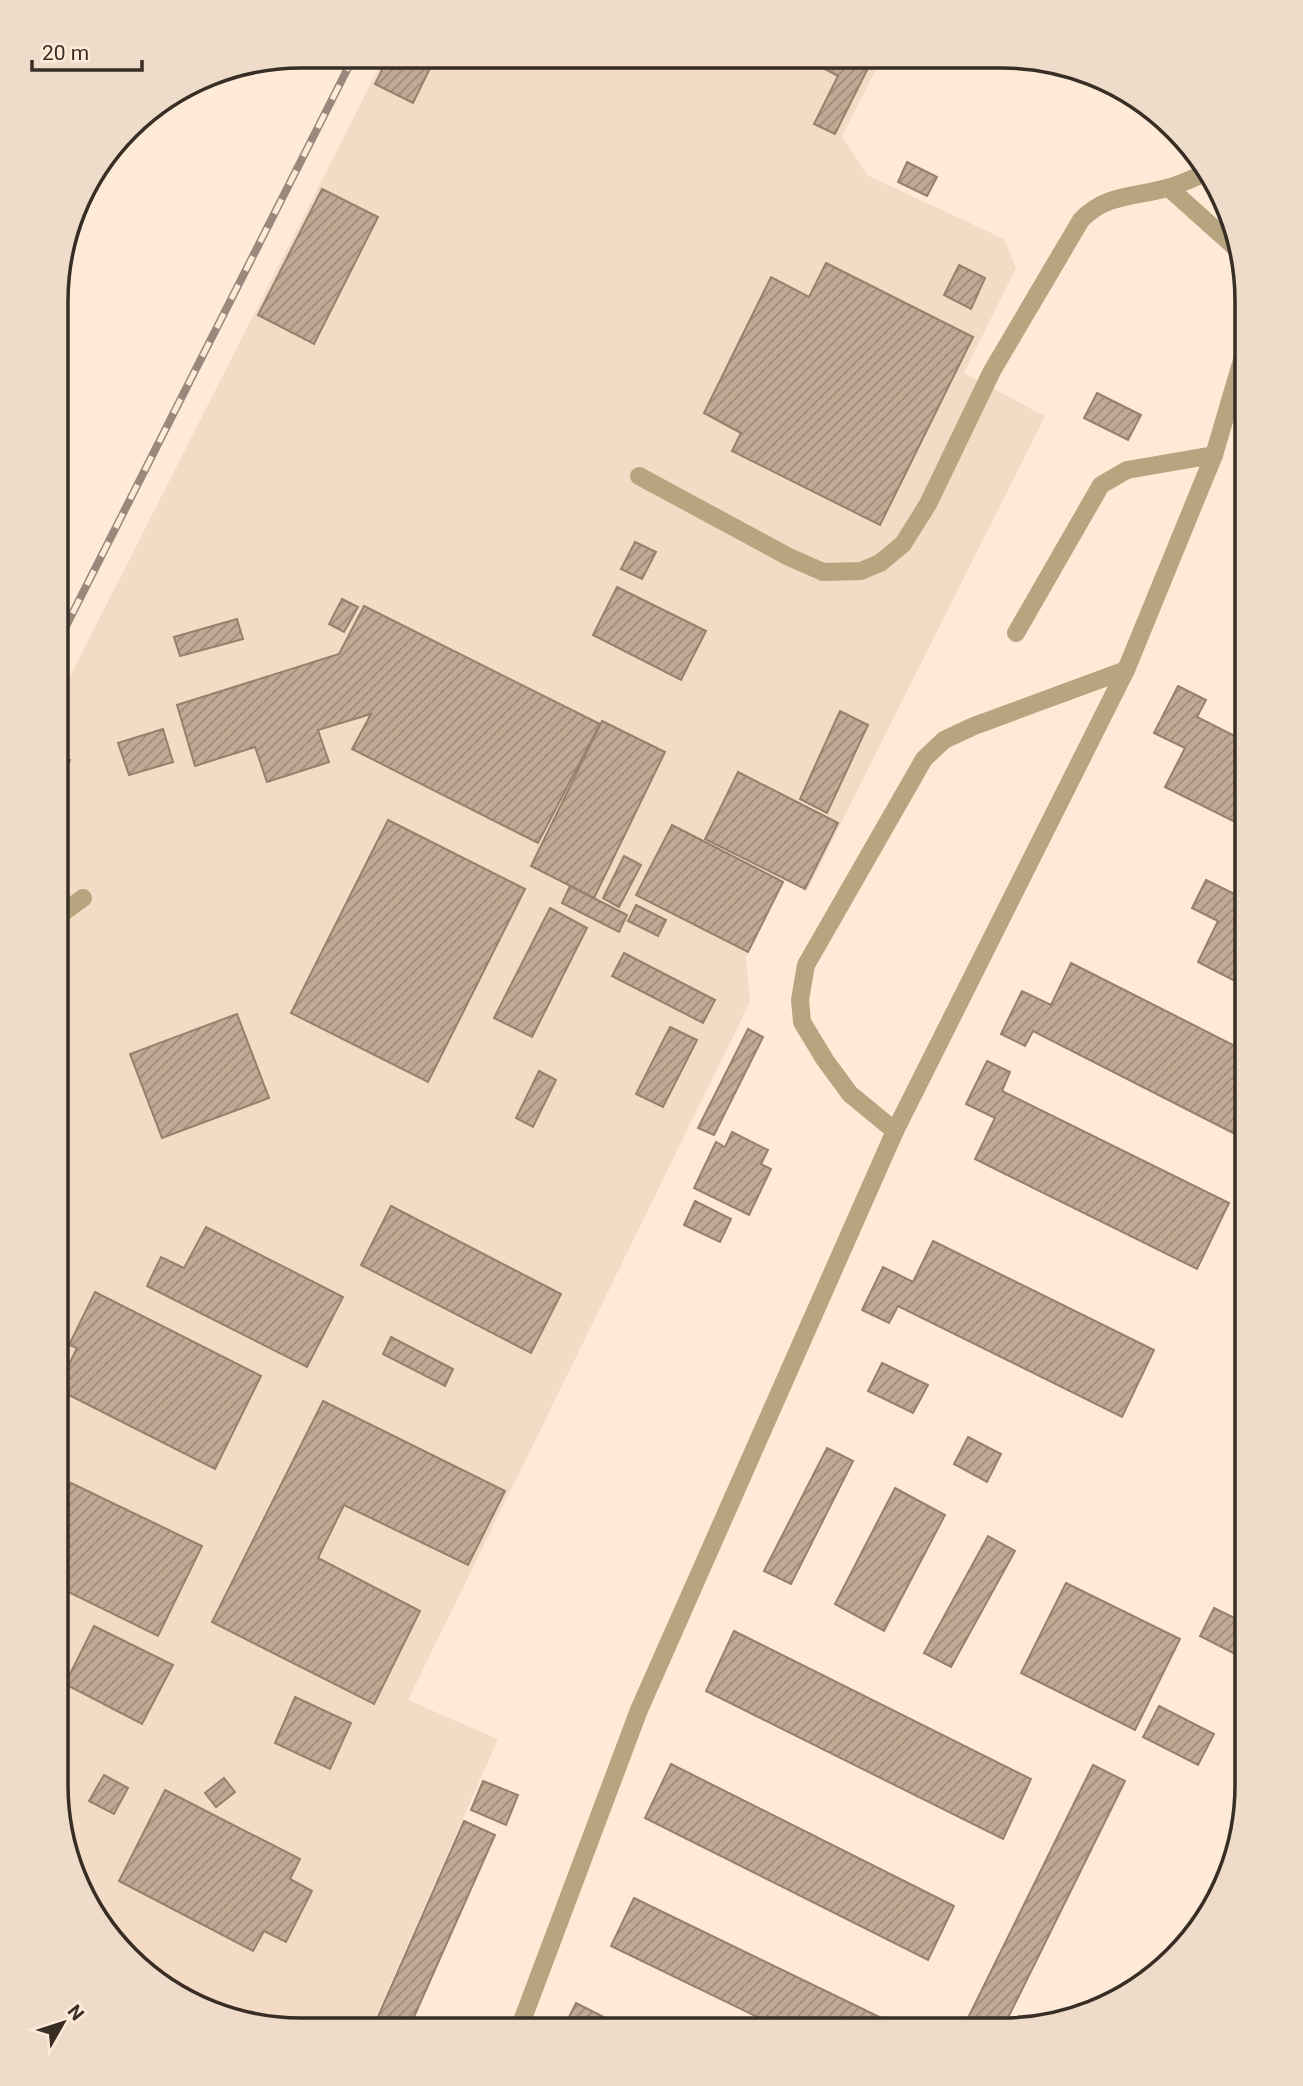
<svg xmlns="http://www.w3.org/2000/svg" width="1303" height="2086" font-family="Roboto,sans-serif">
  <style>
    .built { fill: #f4dbc5 }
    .building { fill: url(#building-hatch); stroke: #97806c; stroke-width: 2 }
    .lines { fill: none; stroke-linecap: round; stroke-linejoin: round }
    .service { stroke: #b6a57e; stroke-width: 18 }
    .minor { stroke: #b6a57e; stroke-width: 18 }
    .rail-casing { stroke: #99897c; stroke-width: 8 }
    .rail { stroke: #ffead8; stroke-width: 5; stroke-dasharray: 16; stroke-linecap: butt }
    .rim { fill: none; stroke: #382e25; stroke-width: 3.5 }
  </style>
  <defs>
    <pattern id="building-hatch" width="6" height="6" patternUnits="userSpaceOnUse" patternTransform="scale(1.75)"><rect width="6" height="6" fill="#c1a994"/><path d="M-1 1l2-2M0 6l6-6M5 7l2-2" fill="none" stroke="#9e8a79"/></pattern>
  </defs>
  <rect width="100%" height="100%" fill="#ffead8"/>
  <path class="built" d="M385,56L882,58L842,136L867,175L1004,239L1016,268L964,373L1045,416L807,891L784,880L746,957L750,1002L408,1700L498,1739L371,2028H270L152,1979L75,1878L56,1784L57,702Z"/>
  <g class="building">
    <path d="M389,56H436L413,103L375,84Z"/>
    <path d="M831,58H873L835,134L814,124L838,76L825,69Z"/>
    <path d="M907,162L937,177L927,196L898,182Z"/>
    <path d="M322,189L378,217L314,344L258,315Z"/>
    <path d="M826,263L973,337L880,525L732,451L741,433L704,413L771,277L809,297Z"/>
    <path d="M959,265L985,278L971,309L944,295Z"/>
    <path d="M1097,393L1141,415L1128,440L1084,418Z"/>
    <path d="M635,542L656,552L642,579L621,569Z"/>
    <path d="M617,587L706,631L681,680L593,635Z"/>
    <path d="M342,599L358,607L344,632L329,624Z"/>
    <path d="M364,606L600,724L538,843L352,749L371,714L318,730L329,762L267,782L255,747L195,766L177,705L339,654Z"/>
    <path d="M237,619L243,639L180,656L174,637Z"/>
    <path d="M1178,686L1206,700L1197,717L1247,742V828L1165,787L1185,748L1154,733Z"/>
    <path d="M840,711L868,725L827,813L800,799Z"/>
    <path d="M602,721L665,752L594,898L531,866Z"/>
    <path d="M163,729L173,762L129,775L118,743Z"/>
    <path d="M57,754L70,760L57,788Z"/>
    <path d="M738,772L838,823L805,889L705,839Z"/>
    <path d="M388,820L525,889L428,1082L291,1013Z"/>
    <path d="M672,825L783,882L748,952L636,895Z"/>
    <path d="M624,856L641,865L619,907L603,898Z"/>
    <path d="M1206,880L1247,900V987L1198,962L1218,921L1192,908Z"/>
    <path d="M570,886L627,915L619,932L562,903Z"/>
    <path d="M636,905L666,920L658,936L628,921Z"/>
    <path d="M550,908L587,928L532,1037L494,1018Z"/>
    <path d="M624,953L715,1000L703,1023L612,976Z"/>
    <path d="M1071,963L1247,1052V1140L1033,1031L1025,1046L1001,1034L1022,991L1051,1005Z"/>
    <path d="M237,1014L269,1098L162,1138L130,1054Z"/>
    <path d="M670,1027L697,1040L663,1107L636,1094Z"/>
    <path d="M748,1029L763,1037L714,1135L698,1128Z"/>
    <path d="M987,1061L1010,1072L1002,1091L1229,1203L1197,1269L975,1159L995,1118L966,1104Z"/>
    <path d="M539,1071L556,1080L533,1127L516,1118Z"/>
    <path d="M732,1132L768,1150L761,1164L771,1169L749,1215L694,1188L716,1142L725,1147Z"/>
    <path d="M695,1201L731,1219L720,1242L684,1225Z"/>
    <path d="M391,1206L561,1294L531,1353L361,1265Z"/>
    <path d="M206,1227L343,1297L307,1367L147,1286L161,1257L184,1268Z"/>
    <path d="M933,1241L1154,1350L1122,1417L898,1306L889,1323L862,1310L883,1267L913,1282Z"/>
    <path d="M95,1292L261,1376L215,1469L57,1389L77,1348L69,1345Z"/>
    <path d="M391,1337L453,1369L445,1386L383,1354Z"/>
    <path d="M882,1363L928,1385L913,1413L868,1391Z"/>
    <path d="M323,1401L505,1491L468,1565L344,1505L318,1558L420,1611L374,1704L212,1622Z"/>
    <path d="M968,1437L1001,1454L987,1482L954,1464Z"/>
    <path d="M827,1448L853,1461L791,1584L764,1571Z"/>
    <path d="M71,1483L202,1546L158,1636L56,1586V1514Z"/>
    <path d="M895,1488L945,1515L884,1631L835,1604Z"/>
    <path d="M988,1536L1015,1551L951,1667L924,1653Z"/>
    <path d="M1066,1583L1180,1639L1135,1730L1021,1673Z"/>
    <path d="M56,1606L64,1610L56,1627Z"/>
    <path d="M1214,1608L1247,1624L1246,1647L1241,1657L1200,1636Z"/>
    <path d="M94,1626L173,1665L142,1724L65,1684Z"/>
    <path d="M734,1631L1031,1779L1003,1839L706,1691Z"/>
    <path d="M295,1697L351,1723L330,1769L275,1743Z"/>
    <path d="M1159,1706L1214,1734L1198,1765L1143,1737Z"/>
    <path d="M671,1764L954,1906L928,1960L645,1818Z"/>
    <path d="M1093,1765L1125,1781L1002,2030H962Z"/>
    <path d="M104,1775L128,1788L114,1814L89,1801Z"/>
    <path d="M224,1778L235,1792L216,1807L205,1793Z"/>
    <path d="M483,1781L518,1795L506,1825L471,1810Z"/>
    <path d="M165,1790L300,1859L290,1879L312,1891L286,1942L264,1931L253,1951L119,1881Z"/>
    <path d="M464,1821L495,1835L409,2028H373Z"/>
    <path d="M634,1898L902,2028L782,2029L611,1946Z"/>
    <path d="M576,2003L627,2029H563Z"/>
  </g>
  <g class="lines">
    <g class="service">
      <path d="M1169,188L1236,248"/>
      <path d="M639,476L789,557L823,572L861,571L880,563L903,544L928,504L992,371L1081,220C1106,194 1134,197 1167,188C1179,185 1191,179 1203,174"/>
      <path d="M1016,633L1101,485L1127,470L1214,455"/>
      <path d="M57,917L83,898"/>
      <path d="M895,1131L850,1094L825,1060L802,1022L800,1000L806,965L924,759L944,740L974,726L1126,670"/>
    </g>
    <path class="minor" d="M519,2029L639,1710L895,1131L1126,670L1214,455L1247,343"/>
    <defs>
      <path id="rail" d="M58,642L354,56"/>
    </defs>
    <use href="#rail" class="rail-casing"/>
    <use href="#rail" class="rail"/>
  </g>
  <path d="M0 0H1303V2086H0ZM301 68H1002A233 233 0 0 1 1235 301V1785A233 233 0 0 1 1002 2018H301A233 233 0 0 1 68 1785V301A233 233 0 0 1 301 68Z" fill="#efdbca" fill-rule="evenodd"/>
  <path class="rim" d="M301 68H1002A233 233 0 0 1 1235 301V1785A233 233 0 0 1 1002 2018H301A233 233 0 0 1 68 1785V301A233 233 0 0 1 301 68Z"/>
  <g transform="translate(63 2023) rotate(51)" stroke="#ffead8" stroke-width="5" paint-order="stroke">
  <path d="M0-5L12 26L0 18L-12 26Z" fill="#382e25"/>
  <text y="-10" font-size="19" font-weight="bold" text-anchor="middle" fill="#382e25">N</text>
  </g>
  <path d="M32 60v10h110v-10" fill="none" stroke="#382e25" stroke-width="3.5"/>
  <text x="42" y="60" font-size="21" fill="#382e25" stroke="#ffead8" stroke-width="5" paint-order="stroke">20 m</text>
</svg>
